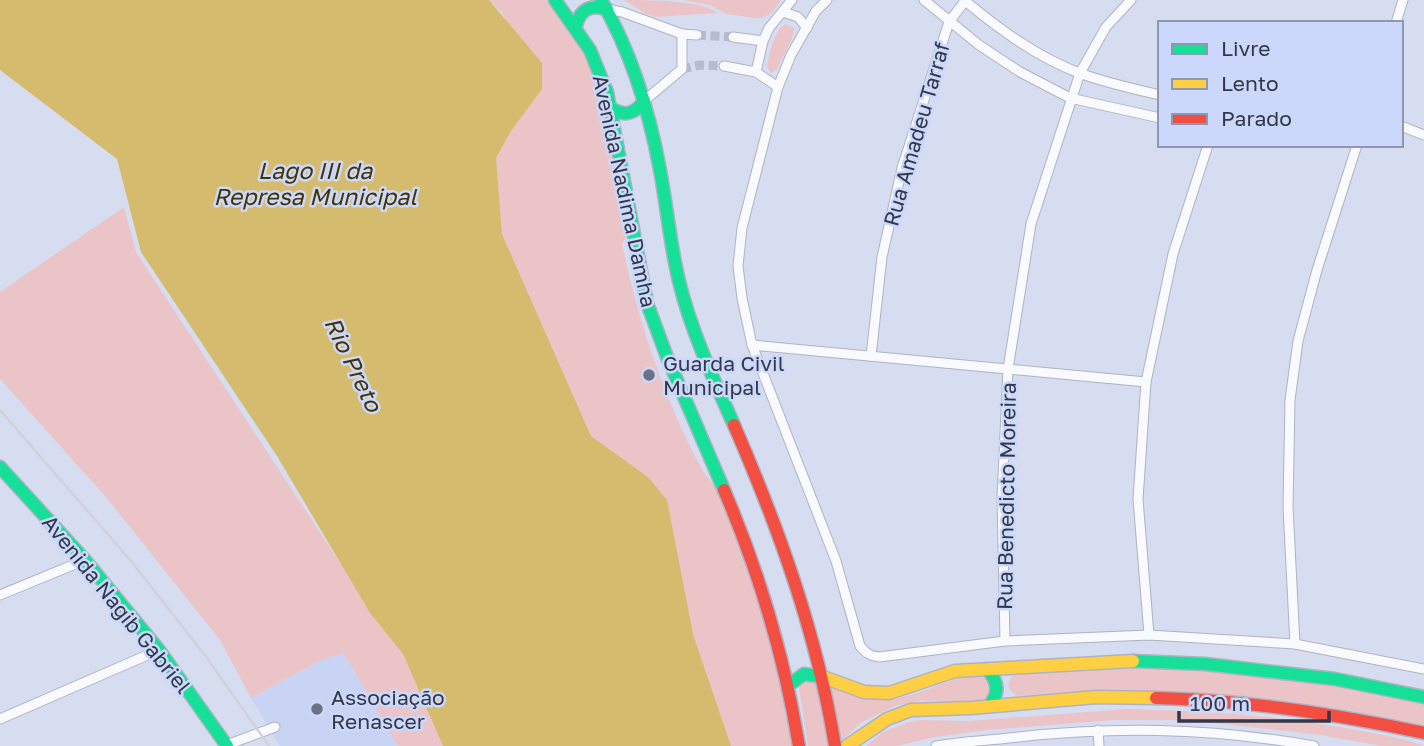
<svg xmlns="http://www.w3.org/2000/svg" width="1424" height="746" font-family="'Golos Text',sans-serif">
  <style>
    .built { fill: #c9d4f5 }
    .green { fill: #eac4c6 }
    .water { fill: #d5bb6d }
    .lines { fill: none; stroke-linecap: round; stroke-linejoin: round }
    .street-tunnel { stroke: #b5bccf; stroke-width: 9; stroke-dasharray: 9 4.5; stroke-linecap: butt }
    .street-casing { stroke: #aeb3c3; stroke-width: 11 }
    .fast-casing { stroke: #aeb3c3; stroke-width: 15 }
    .slow-casing { stroke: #aeb3c3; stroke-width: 15 }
    .jam-casing { stroke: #aeb3c3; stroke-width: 15 }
    .street { stroke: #f9fafd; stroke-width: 9 }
    .fast { stroke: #16e098; stroke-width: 12 }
    .slow { stroke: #ffcf43; stroke-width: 12 }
    .jam { stroke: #f24e42; stroke-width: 12 }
    .rail { stroke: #d0d2d8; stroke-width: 2.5 }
    .poi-dot { fill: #6c7282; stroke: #cbd8fc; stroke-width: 2.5 }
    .labels { text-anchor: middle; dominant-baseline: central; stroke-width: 5; stroke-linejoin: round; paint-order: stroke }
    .street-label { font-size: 21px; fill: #333846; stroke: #cbd8fc }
    .poi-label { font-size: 21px; fill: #333846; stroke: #cbd8fc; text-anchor: start }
    .water-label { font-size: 23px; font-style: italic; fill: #443401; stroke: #cbd8fc }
  </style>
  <rect width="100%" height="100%" fill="#d6ddf1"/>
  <path class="built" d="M343,653L398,746H280L251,698L319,661Z"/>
  <g class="green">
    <path d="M489,0H546L581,46L599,84L611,135L609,145L615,184L621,196L627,237L622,243C638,321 664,399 702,469C706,477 713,483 718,490C730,509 738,534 746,554C771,614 782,682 793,746H731L693,634L683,592L648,477L591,436L502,234L496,158L511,131L542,89L502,13Z"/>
    <path d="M624,0C644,0 705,0 716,13L655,17L646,14Z"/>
    <path d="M683,0H781L772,13L762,18H756L726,14L710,5Z"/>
    <path d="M785,24L794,28C794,41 782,55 778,68L771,73L767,67C769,54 774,32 785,24Z"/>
    <path d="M124,207L136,252L342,566L370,613L403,654L443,746H398L343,653L319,661L251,698L220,640L106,497L0,379V292Z"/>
    <path d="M1129,667C1180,669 1230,671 1280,677C1328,682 1377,693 1424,703V726C1287,694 1159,684 1018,696C1006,691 1005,679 1018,673Z"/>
    <path d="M979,675L988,678L994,685L989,699L961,702L921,701L895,706L862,722L841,741L831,685C845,690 859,697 873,699C911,704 942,677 979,675Z"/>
    <path d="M810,680L818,684L827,746H808L799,688L801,683Z"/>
    <path d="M1127,709C1201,711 1273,715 1346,728C1372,733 1400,737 1424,746H1382L1320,735L1225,724L1173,720H1113L987,730L935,737L897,746H866L883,732L909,722L921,720L968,721Z"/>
  </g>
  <path class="water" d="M0,0H489L542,63V89L511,131L496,158L502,234L591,436L648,477L667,500L693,634L731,746H443L403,654L370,613L277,456L141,252L117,159L0,70Z"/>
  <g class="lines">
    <g class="street-tunnel">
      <path d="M697,35L733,37"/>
      <path d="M682,69L700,65L724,66"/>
    </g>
    <defs>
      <g id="street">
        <path d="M827,0L816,11L791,55L778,87L742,228L738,266L742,298L752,345L836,561L860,646C866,653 870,656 879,657L1005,641L1149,635L1295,644L1424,669"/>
        <path d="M924,0L979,45L1020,72L1070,98L1160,118"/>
        <path d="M964,0C999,29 1038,58 1082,74C1107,83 1134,89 1160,95"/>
        <path d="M607,9L622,12L682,34V69L644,101"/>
        <path d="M783,12L798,17L807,28"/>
        <path d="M1396,23L1403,0"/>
        <path d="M682,34L697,35"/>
        <path d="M733,37L763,41"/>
        <path d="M724,66L756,72L778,87"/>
        <path d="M756,72L763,41L769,28L792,0"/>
        <path d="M1401,126L1424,135"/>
        <path d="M752,345L1146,382"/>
        <path d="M871,356L882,257L902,168L949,22L965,1"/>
        <path d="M0,595L85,560"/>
        <path d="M1149,635L1138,499L1146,382L1173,254L1208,145"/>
        <path d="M1005,641L1002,498L1008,369L1031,224L1080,73L1106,27L1131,0"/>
        <path d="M1295,644L1288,507L1290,400L1298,341L1317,270L1357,145"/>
        <path d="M0,719L159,650"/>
        <path d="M1098,730L1099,746"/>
        <path d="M224,746L275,727"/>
        <path d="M936,746C957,742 979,741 1000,739C1108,726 1207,727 1314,746"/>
      </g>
      <g id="fast">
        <path d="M555,0L590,50L607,92L647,303L667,357L724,490"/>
        <path d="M601,0C632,53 649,110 660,170C667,207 670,244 679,281C691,331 713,378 734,425"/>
        <path d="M576,26C580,9 591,4 607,9"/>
        <path d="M611,108C624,117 635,114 644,101"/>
        <path d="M0,467L85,560L159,650L227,746"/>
        <path d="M1133,661L1205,664L1335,679L1424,697"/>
        <path d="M987,669C998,681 1000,693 989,706"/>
        <path d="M789,685L804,674L823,677"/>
      </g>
      <g id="slow">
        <path d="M823,677L864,692L889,693L955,671L1133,661"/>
        <path d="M847,746L887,719L911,710L971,708L1096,697L1156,698"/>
      </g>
      <g id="jam">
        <path d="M734,425C779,529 817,634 835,746"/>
        <path d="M724,490C760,574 784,655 799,746"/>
        <path d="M1156,698C1247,700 1336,714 1424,733"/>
      </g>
    </defs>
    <use href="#street" class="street-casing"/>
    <use href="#fast" class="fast-casing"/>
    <use href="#slow" class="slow-casing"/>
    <use href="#jam" class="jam-casing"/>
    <use href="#street" class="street"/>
    <use href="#fast" class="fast"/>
    <use href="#slow" class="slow"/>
    <use href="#jam" class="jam"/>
    <path class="rail" d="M0,410L131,561L207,658L269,746"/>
  </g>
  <g class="poi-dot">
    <circle cx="649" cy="375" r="7"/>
    <circle cx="317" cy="709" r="7"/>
  </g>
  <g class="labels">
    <g class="street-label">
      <text transform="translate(916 134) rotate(-74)">Rua Amadeu Tarraf</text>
      <text transform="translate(625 191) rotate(78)">Avenida Nadima Damha</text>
      <text transform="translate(1006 496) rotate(-89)">Rua Benedicto Moreira</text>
      <text transform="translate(117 604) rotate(51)">Avenida Nagib Gabriel</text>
    </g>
    <g class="poi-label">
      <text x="663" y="363">Guarda Civil<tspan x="663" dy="24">Municipal</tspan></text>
      <text x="331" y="697">Associação<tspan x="331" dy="24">Renascer</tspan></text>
    </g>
    <g class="water-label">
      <text x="315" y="170">Lago III da<tspan x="315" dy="26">Represa Municipal</tspan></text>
      <text transform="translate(354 364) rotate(64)">Rio Preto</text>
    </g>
  </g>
  <rect x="1158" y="21" width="245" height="126" fill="#cbd8fc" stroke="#8e98b3" stroke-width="2"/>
  <rect x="1172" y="44" width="35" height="10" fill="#16e098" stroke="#8e98b3" stroke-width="2"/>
  <text x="1221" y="56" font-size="21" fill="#333846">Livre</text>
  <rect x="1172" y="79" width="35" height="10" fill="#ffcf43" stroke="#8e98b3" stroke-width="2"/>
  <text x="1221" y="91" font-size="21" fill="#333846">Lento</text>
  <rect x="1172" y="114" width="35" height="10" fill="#f24e42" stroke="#8e98b3" stroke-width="2"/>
  <text x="1221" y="126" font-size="21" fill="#333846">Parado</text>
  <path d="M1179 711v10h150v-10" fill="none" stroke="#333846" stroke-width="3.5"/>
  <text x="1190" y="711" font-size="21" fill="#333846" stroke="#cbd8fc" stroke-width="5" paint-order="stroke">100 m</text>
</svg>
